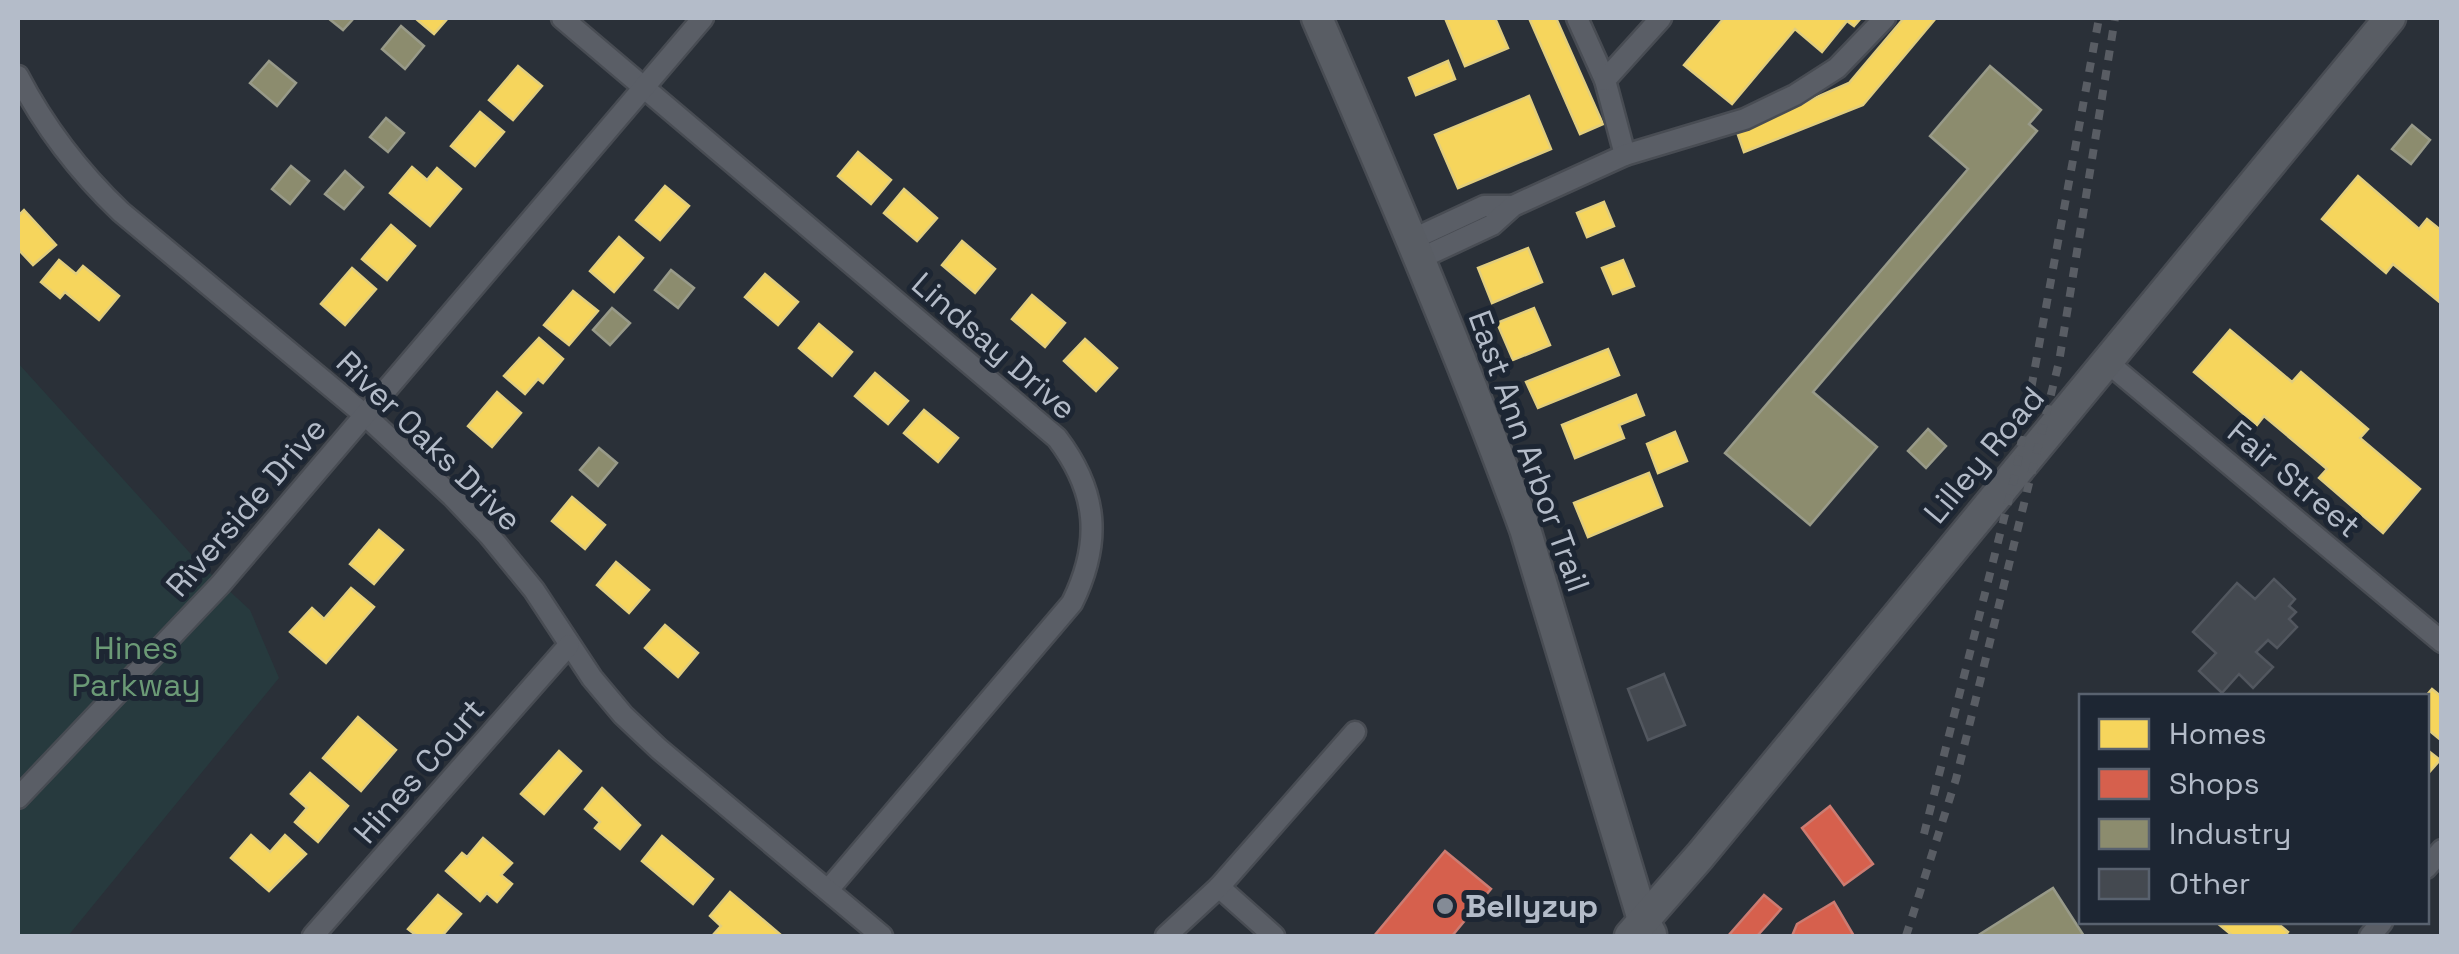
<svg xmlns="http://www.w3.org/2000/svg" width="2459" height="954" font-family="'Space Grotesk',sans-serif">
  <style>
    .green { fill: #273a3e }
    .homes { fill: #f6d55c; stroke: #e2ce7d; stroke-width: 2.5 }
    .shops { fill: #d6604d; stroke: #cc7c72; stroke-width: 2.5 }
    .industry { fill: #8c8c6e; stroke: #989a89; stroke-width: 2.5 }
    .building { fill: #444950; stroke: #52575f; stroke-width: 2.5 }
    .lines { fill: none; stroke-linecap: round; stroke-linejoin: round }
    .street-casing { stroke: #484c53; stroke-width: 25 }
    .secondary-casing { stroke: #484c53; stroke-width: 35 }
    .street { stroke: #5a5e66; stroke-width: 20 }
    .secondary { stroke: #595d64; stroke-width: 30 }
    .rail { stroke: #595d64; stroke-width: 8; stroke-dasharray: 10 10; stroke-linecap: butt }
    .poi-dot { fill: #848b96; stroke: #1d2633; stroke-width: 4 }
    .labels { text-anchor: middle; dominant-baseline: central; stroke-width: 10; stroke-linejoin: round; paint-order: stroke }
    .street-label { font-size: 32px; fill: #b4bcc9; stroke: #1d2633 }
    .park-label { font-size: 32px; fill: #6b9a76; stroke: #1d2633 }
    .poi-label { font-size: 32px; font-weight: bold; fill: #b4bcc9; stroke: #1d2633; text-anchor: start }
  </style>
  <rect width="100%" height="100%" fill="#2a3038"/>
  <path class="green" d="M18,363L199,563L250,610L279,678L68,936H18Z"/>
  <g class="homes">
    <path d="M415,18H448L434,34Z"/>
    <path d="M1445,18H1495L1508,48L1465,66Z"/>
    <path d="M1529,18H1556L1603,124L1580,134Z"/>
    <path d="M1724,18H1861L1854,26L1847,21L1822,52L1795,29L1732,104L1684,65Z"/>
    <path d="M1904,18H1936L1863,105L1744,152L1737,132L1849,83Z"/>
    <path d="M1448,61L1455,79L1416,95L1409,78Z"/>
    <path d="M518,66L542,86L513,120L489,100Z"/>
    <path d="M1529,96L1551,149L1458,188L1435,135Z"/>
    <path d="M480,112L504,132L475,166L451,146Z"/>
    <path d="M858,152L891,180L871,204L838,176Z"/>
    <path d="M412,167L427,180L437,168L461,189L430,226L390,193Z"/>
    <path d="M2358,176L2419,229L2427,219L2442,231V304L2393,264L2386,273L2322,219Z"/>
    <path d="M665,186L689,206L660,240L636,220Z"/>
    <path d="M904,189L937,218L917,241L884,213Z"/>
    <path d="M1604,202L1614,226L1587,237L1577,213Z"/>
    <path d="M24,210L56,245L33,265L18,249V216Z"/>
    <path d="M391,225L415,246L387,280L362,259Z"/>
    <path d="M619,237L643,258L614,292L590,271Z"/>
    <path d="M962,241L995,269L975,293L942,265Z"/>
    <path d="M1528,248L1542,282L1492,303L1478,268Z"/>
    <path d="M59,260L76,274L83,266L119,296L99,320L65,292L60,298L41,282Z"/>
    <path d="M1623,260L1634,286L1613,294L1602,268Z"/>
    <path d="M352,268L376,289L345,325L321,304Z"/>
    <path d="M765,274L798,302L778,325L745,297Z"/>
    <path d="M573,291L598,311L569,345L544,325Z"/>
    <path d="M1032,295L1065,323L1045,347L1012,319Z"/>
    <path d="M1534,308L1550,345L1513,360L1497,323Z"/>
    <path d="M819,324L852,352L832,376L799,348Z"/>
    <path d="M2230,330L2292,382L2301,372L2368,429L2360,438L2420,489L2383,533L2319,478L2327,469L2264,416L2257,425L2194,372Z"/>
    <path d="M539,338L563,359L543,383L538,379L525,394L504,376Z"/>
    <path d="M1085,339L1117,368L1096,391L1064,361Z"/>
    <path d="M1608,349L1619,375L1538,408L1526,382Z"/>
    <path d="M875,373L908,401L888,424L855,396Z"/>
    <path d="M497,392L521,413L492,447L468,426Z"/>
    <path d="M1636,395L1644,415L1619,425L1624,438L1575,458L1562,425Z"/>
    <path d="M924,410L958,438L938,462L904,433Z"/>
    <path d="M1675,432L1687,461L1658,473L1647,444Z"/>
    <path d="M1649,473L1662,506L1588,537L1574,503Z"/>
    <path d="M572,497L605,525L585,549L552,521Z"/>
    <path d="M379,530L403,550L374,584L350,564Z"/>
    <path d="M616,562L649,590L629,613L597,585Z"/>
    <path d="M351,588L374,607L326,663L290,632L312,608L324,619Z"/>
    <path d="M665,625L698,653L678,677L645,648Z"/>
    <path d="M2432,689L2442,697V741L2426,728V696Z"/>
    <path d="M358,717L396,750L361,791L323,758Z"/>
    <path d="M2426,749L2440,760L2426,776Z"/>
    <path d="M559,751L581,771L544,814L521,794Z"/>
    <path d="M310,773L348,806L318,842L295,822L307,808L291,794Z"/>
    <path d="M602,788L640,825L620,849L595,828L600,822L585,809Z"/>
    <path d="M251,835L270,852L285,835L306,854L269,891L231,858Z"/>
    <path d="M662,836L713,879L693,904L642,861Z"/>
    <path d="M483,838L512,863L501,875L512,884L497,902L487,893L480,901L446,871L462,853L467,857Z"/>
    <path d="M730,892L781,935L780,936H712L721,926L710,916Z"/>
    <path d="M438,895L461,914L442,936H417L408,929Z"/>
    <path d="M2216,922H2276L2288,932L2285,936H2233Z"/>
  </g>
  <g class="shops">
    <path d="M1830,806L1873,864L1844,885L1802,828Z"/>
    <path d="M1445,851L1491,889L1452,936H1374Z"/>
    <path d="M1764,895L1781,909L1768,924L1757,936H1728Z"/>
    <path d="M1834,902L1854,936H1792L1797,924Z"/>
  </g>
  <g class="industry">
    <path d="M328,18H354L343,30Z"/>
    <path d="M401,26L424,46L405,69L382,49Z"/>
    <path d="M269,61L296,83L277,106L250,83Z"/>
    <path d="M1990,66L2041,110L2029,124L2037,131L1813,392L1877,447L1810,525L1725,453L1968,169L1930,136Z"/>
    <path d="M386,118L404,133L388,152L370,137Z"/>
    <path d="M2412,125L2430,140L2411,164L2392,149Z"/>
    <path d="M291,166L309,181L290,204L272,189Z"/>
    <path d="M345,171L363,187L344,209L325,194Z"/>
    <path d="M671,270L694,288L678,308L655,290Z"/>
    <path d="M612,308L630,323L610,345L593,330Z"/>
    <path d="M1928,429L1946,446L1926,468L1908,451Z"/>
    <path d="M599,448L617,463L598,486L580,470Z"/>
    <path d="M2053,888L2084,936H1977Z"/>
  </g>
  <g class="building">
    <path d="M2274,579L2295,599L2289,606L2296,612L2289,619L2297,627L2277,648L2268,640L2256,652L2273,667L2253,688L2239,674L2222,693L2199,671L2216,653L2193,632L2237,583L2255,599Z"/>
    <path d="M1664,674L1685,725L1648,740L1628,689Z"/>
  </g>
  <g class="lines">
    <defs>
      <g id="street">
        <path d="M562,18L1057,438C1098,492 1102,542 1072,603L828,890"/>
        <path d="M1577,18L1605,80L1625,155"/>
        <path d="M18,76C45,128 78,171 121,212L366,416L452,496L489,535L534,590L592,678L623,715L659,749L882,936"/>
        <path d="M1605,80L1661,18"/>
        <path d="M1411,240L1484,206H1513"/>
        <path d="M1419,259L1492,225L1513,206L1625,155L1745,119L1795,95L1837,68L1885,18"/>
        <path d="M2107,362L2442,642"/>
        <path d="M18,798L220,585L703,18"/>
        <path d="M2426,868L2442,850"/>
        <path d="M1219,887L1274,936"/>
        <path d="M313,936L569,645"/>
        <path d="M1166,936L1219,887L1355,732"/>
        <path d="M2370,936L2382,922"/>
      </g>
      <g id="secondary">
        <path d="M1317,18C1390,187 1462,356 1525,529L1643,920L1651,934"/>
        <path d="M1630,936L1700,856L2390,18"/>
      </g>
    </defs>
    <use href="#street" class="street-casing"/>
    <use href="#secondary" class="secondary-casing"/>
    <use href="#street" class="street"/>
    <use href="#secondary" class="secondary"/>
    <g class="rail">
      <path d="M1924,834L2016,471L2099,18"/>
      <path d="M1906,936L1956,779L2059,362L2115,18"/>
    </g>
  </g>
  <circle class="poi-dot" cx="1445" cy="906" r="10"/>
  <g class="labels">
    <g class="street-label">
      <text transform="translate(994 346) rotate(41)">Lindsay Drive</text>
      <text transform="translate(429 441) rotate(44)">River Oaks Drive</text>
      <text transform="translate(1529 451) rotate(70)">East Ann Arbor Trail</text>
      <text transform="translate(1984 455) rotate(-50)">Lilley Road</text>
      <text transform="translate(2294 479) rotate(40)">Fair Street</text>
      <text transform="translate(246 507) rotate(-49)">Riverside Drive</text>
      <text transform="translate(419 771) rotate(-49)">Hines Court</text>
    </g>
    <g class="park-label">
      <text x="136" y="648">Hines<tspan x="136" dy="37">Parkway</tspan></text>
    </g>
    <g class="poi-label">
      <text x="1465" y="906">Bellyzup</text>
    </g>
  </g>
  <rect width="2459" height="954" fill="none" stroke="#b4bcc9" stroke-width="40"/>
  <rect x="2079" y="694" width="350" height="230" fill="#1d2633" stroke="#59626f" stroke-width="2.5"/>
  <rect x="2099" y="719" width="50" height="30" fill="#f6d55c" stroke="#59626f" stroke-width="2.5"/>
  <text x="2169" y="744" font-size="30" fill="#b4bcc9">Homes</text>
  <rect x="2099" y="769" width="50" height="30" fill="#d6604d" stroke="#59626f" stroke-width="2.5"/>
  <text x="2169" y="794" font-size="30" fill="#b4bcc9">Shops</text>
  <rect x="2099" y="819" width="50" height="30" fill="#8c8c6e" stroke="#59626f" stroke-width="2.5"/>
  <text x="2169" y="844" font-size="30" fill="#b4bcc9">Industry</text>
  <rect x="2099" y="869" width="50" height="30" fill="#444950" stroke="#59626f" stroke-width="2.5"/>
  <text x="2169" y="894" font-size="30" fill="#b4bcc9">Other</text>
</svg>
